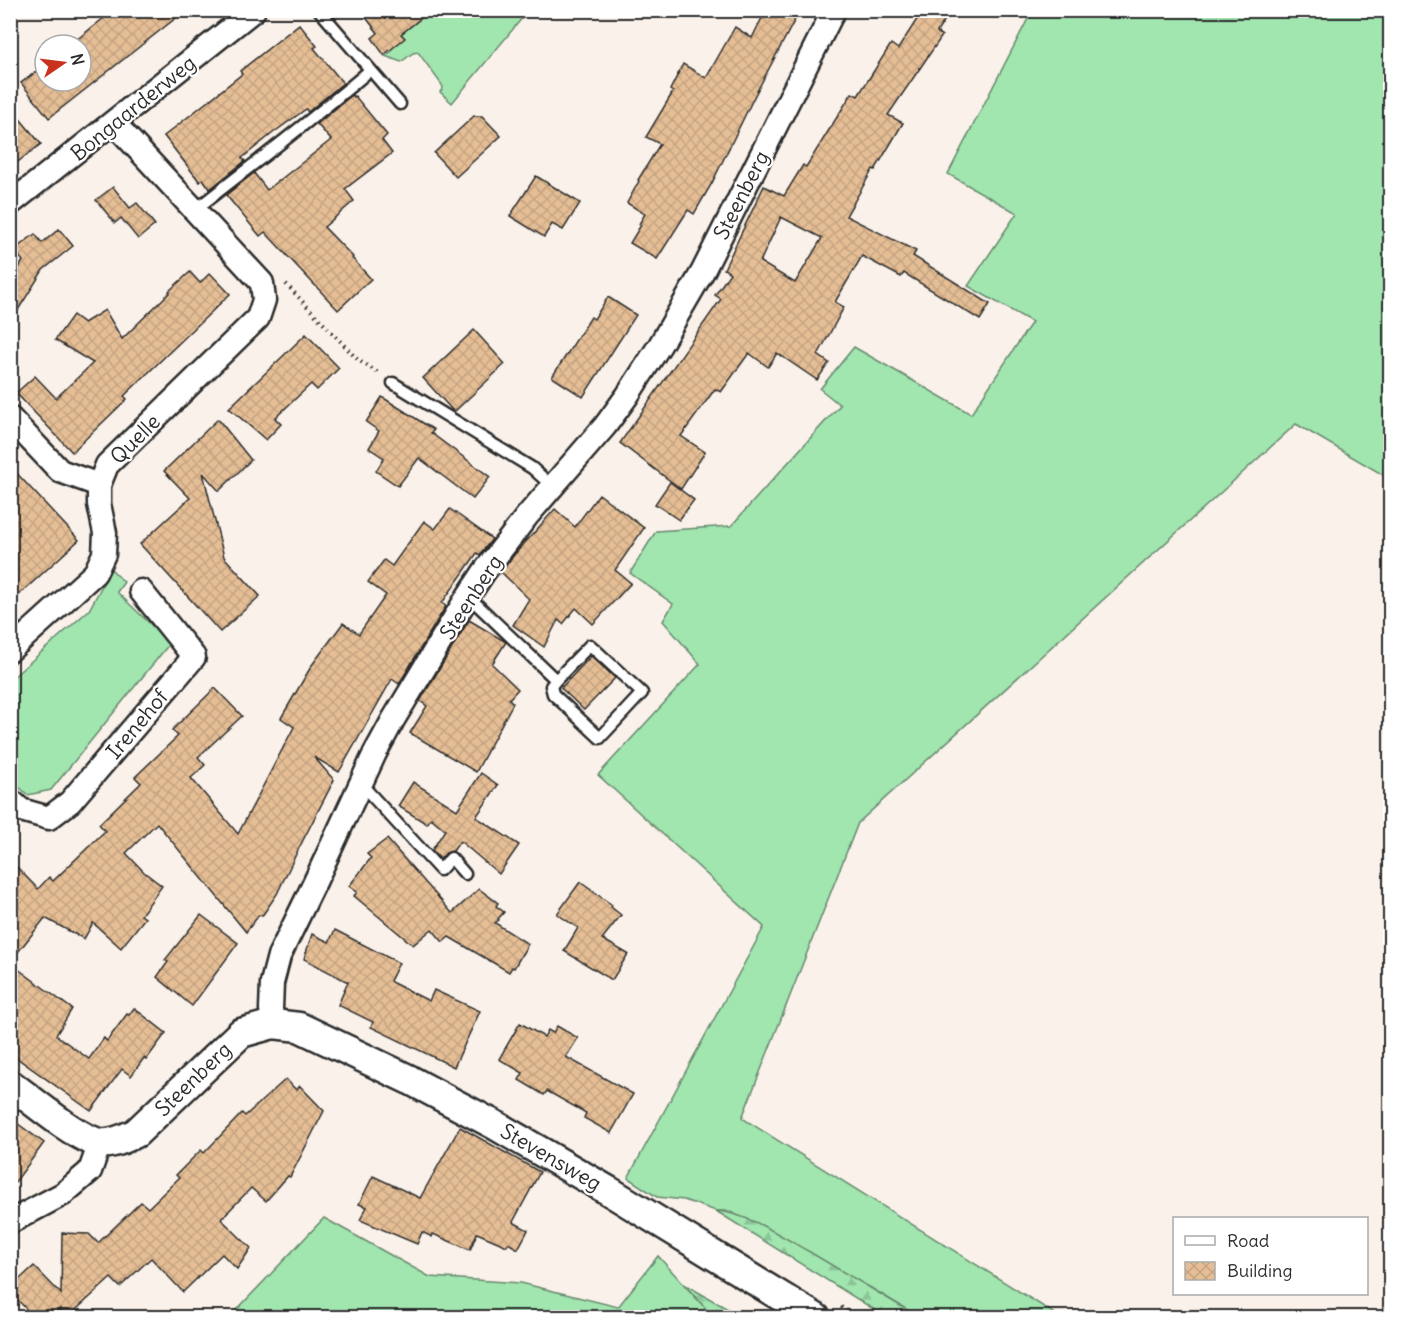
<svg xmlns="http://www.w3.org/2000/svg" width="1401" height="1328" font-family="Delius,sans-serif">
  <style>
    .grass { fill: #a1e5af; stroke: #66886d; stroke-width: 1.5 }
    .forest { fill: url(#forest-firs); stroke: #66886d; stroke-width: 1.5 }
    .building { fill: url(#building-cross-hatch); stroke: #2b2b2b; stroke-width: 1.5; fill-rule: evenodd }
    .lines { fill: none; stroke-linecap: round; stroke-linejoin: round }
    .service-casing { stroke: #2b2b2b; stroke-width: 15 }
    .minor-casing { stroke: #2b2b2b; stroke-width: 27 }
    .tertiary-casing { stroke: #2b2b2b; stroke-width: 33 }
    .path { stroke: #2b2b2b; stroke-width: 4; stroke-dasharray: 1.5 4.5; stroke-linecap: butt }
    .service { stroke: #fff; stroke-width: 10 }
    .minor { stroke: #fff; stroke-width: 22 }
    .tertiary { stroke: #fff; stroke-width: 28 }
    .labels { text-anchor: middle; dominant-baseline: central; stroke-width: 4.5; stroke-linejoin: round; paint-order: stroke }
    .street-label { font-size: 21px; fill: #2b2b2b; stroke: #fff }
  </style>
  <defs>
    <pattern id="forest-firs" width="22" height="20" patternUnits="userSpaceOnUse" patternTransform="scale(1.5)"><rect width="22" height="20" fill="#a1e5af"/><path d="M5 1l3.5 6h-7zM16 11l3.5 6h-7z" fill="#8bc597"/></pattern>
    <pattern id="building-cross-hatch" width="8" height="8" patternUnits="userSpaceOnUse" patternTransform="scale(1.5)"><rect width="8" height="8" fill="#e5be95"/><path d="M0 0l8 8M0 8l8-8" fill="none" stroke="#c5a381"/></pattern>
  </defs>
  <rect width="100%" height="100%" fill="#faf2ea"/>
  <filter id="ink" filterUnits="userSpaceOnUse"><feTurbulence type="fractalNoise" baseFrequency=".0167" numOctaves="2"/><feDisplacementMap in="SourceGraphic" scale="12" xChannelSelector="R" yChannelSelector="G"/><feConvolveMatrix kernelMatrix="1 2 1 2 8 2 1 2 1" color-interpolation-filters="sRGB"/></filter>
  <g filter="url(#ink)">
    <g class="grass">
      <path d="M431,11H528L452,103L440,92L443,88L442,85L418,52L413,53L401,62L385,56L392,51L391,49L404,38L401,34Z"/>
      <path d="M1032,11H1390V479L1296,424L858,823L742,1118L1060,1317H919L871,1288L729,1211H716L684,1200L657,1197L628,1178L764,927L598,775L700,664L663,621L673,604L630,573L656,531L731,526L840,405L820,389L854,347L971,414L1032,322L968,286L1017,213L948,174Z"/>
      <path d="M111,569L124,582L117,592L170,643L51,790L28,795L11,780V679L89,610Z"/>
      <path d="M324,1218L430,1277L521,1283L618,1307L658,1256L708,1311L718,1317L229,1318Z"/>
    </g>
    <g class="forest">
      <path d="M716,1211C747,1213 781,1236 808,1251C845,1273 882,1295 919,1317H886Z"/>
      <path d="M684,1284L742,1317H718L708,1311Z"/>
    </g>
    <g class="building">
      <path d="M114,10H186L49,118L21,83L45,65V81H81V45H70Z"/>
      <path d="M360,10H431L401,34L405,38L384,55L372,38L378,33Z"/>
      <path d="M766,10H800L755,95L712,183L694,214L688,210L657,259L630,243L641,225L639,224L645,214L627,203L639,181L638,180L660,144L646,137L673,92L670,90L683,64L706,78L735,27L752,38Z"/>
      <path d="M923,10H951L937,32L942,36L888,115L903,123L875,170L873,169L846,216L916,251L913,256L990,304L980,320L904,273L901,277L862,256L835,302L844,307L818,355L829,363L817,380L777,353L768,367L749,353L721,392L715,389L681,436L705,452L681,489L620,443L721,299L715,295L730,273L724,269L764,186L784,196L803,165L806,167L852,93L858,96L891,44L898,49ZM781,217L822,238L795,283L760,262Z"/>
      <path d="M299,24L317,46L314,48L343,83L308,112L306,109L273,133L242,158L245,161L210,189L203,179L200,182L164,136L242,74L240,71Z"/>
      <path d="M352,95L354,97L355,96L387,135L382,140L392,153L345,189L354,201L324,227L353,257L352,258L371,279L338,310L265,232L260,236L226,195L254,173L267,190L331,140L317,124Z"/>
      <path d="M10,107L41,144L10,168Z"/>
      <path d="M474,116H482L501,136L456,177L434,153Z"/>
      <path d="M536,176L580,203L563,230L552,224L544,237L510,216Z"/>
      <path d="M113,187L130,208L137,203L155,225L138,239L121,218L115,223L96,200Z"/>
      <path d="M59,229L73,246L43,270L10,323V282L23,261L14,250L35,234L42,243Z"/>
      <path d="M190,272L200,283L210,273L230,294L124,396L127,399L72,452L16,393L35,376L56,398L93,363L55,340L73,315L84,323L105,310L122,339L170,292L169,291Z"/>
      <path d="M608,297L636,315L583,397L552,377L591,317L594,319Z"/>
      <path d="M474,330L505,364L454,412L423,378Z"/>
      <path d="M306,334L339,368L317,390L311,384L275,418L281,424L266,440L229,408Z"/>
      <path d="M382,397L434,430L431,433L490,477L473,499L419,458L398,486L376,471L384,458L369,448L379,431L366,422Z"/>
      <path d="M218,419L251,460L219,491L203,473L224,557L260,596L220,632L140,544L190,498L164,471Z"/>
      <path d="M10,466L79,540L10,603Z"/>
      <path d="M670,482L694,500L679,520L655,504Z"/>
      <path d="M599,494L644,528L615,570L631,583L593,624L576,608L563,624L558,620L544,647L513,625L529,599L501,572L514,555L555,509L575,527Z"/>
      <path d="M450,509L492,539L480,555L477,553L442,603L446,606L399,684L392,679L339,772L314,757L334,780L298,850L277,894L262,916L259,915L246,932L157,823L126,853L144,872L162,886L141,915L145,918L121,948L93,923L84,939L45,918L10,962V860L38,889L49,877L53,881L105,831L99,824L141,783L135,777L178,736L172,730L215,688L242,716L198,757L205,765L191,778L238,834L294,727L281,718L312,665L343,623L359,634L386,595L368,582L384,560L392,566L424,521L435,529Z"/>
      <path d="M469,620L506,642L492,664L518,689L509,699L513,703L476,772L410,733L427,706L420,701Z"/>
      <path d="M591,656L615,678L584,710L561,688Z"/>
      <path d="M481,773L498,785L476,817L519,845L499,874L460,841L453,851L446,853L440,859L432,850L445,830L431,818L427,824L398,806L413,782L457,810Z"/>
      <path d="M387,839L452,913L479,889L498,903L496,906L504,912L498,919L499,920L495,923L528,944L514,968L512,967L509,972L449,937L443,942L432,929L413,945L354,896L357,892L349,886L371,858L367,854Z"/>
      <path d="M580,882L612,905L611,907L621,915L602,939L628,954L612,980L564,951L578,928L557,914Z"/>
      <path d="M201,915L238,943L192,1006L157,977L168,962L165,960Z"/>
      <path d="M335,930L399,963L390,981L393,983L429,1001L434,990L480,1011L454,1067L371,1027L373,1022L338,1005L348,982L304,959L312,934L329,942Z"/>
      <path d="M10,963L72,1009L56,1035L89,1059L104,1038L107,1041L127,1014L129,1015L134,1008L166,1033L146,1060L144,1058L131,1076L122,1069L91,1111L10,1053Z"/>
      <path d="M520,1023L544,1037L548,1030L553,1033L557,1026L578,1038L566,1057L633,1094L611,1133L584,1118L586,1113L547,1091L544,1095L519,1080L523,1073L499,1059Z"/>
      <path d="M286,1079L296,1090L300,1086L324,1111L290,1177L288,1176L266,1201L251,1188L221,1219L251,1248L237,1269L222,1254L183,1292L151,1258L120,1287L111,1278L68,1317H60V1309L51,1317H34L10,1292V1288L34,1266L61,1294L62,1233L89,1234L98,1243L141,1202L148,1208L179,1178L176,1175L201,1150L204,1153L242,1113L245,1116Z"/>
      <path d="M10,1118L44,1143L10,1189Z"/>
      <path d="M460,1127L540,1172L513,1222L528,1230L518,1249L508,1243L507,1246L477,1233L470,1250L433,1234L432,1237L422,1232L417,1244L360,1220L367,1207L359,1204L373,1176L420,1198Z"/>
    </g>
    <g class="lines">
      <defs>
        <g id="service">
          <path d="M319,10L400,104"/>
          <path d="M195,210C253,164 314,119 370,70"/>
          <path d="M393,383L532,468L552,486"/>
          <path d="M468,596L556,680L551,686L553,694L600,738L642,693L590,645L556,680"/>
          <path d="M361,784L440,870L451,858L465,874"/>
        </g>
        <g id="minor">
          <path d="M10,204L254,10"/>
          <path d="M10,418L60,471L99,485"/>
          <path d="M10,650L95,573L104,554L105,533L99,504V485L107,465L258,318L264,300L262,283L114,123"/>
          <path d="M10,800L21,810L49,818L70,802L194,657L141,591"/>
          <path d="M273,1024L271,1009L272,983L279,956L314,884L375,753L393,720L468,596L484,572L527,516L605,426L627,396L660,345L703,271L834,10"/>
          <path d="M10,1222L63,1194L90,1171L100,1143"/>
        </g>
        <path id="tertiary" d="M10,1084C32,1100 76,1138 100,1143C112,1145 125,1138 136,1133L241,1033L273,1024L299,1027L410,1080L495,1125L609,1191L816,1318"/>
      </defs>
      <use href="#service" class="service-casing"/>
      <use href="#minor" class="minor-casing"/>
      <use href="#tertiary" class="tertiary-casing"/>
      <g class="path">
        <path d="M286,284L358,360L380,374"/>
        <path d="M841,1307L858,1318"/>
      </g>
      <use href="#service" class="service"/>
      <use href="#minor" class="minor"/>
      <use href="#tertiary" class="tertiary"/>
    </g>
  </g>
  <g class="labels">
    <g class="street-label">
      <text transform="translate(133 108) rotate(-39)">Bongaarderweg</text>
      <text transform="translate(741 195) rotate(-63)">Steenberg</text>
      <text transform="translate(135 439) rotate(-45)">Quelle</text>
      <text transform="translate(471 597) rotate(-57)">Steenberg</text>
      <text transform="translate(137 724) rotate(-50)">Irenehof</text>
      <text transform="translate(193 1079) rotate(-44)">Steenberg</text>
      <text transform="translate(551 1157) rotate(30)">Stevensweg</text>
    </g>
  </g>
  <rect width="1401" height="1328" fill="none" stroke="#fff" stroke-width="36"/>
  <rect x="18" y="18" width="1365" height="1292" fill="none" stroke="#2b2b2b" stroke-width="2" filter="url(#ink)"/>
  <rect x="1173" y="1217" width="195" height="78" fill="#ffffff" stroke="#aaaaaa" stroke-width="1.5"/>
  <rect x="1185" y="1236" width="30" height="9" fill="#ffffff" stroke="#aaaaaa" stroke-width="1.5"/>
  <text x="1227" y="1247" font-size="18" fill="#2b2b2b">Road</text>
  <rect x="1185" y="1262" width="30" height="18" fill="url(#building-cross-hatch)" stroke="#aaaaaa" stroke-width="1.5"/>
  <text x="1227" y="1277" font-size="18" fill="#2b2b2b">Building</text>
  <g transform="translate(63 63) rotate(76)"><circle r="28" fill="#ffffff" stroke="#aaaaaa" stroke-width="1.5"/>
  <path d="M0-4.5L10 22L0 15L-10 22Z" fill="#c8321e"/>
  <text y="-9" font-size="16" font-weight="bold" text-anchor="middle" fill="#2b2b2b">N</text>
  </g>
</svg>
